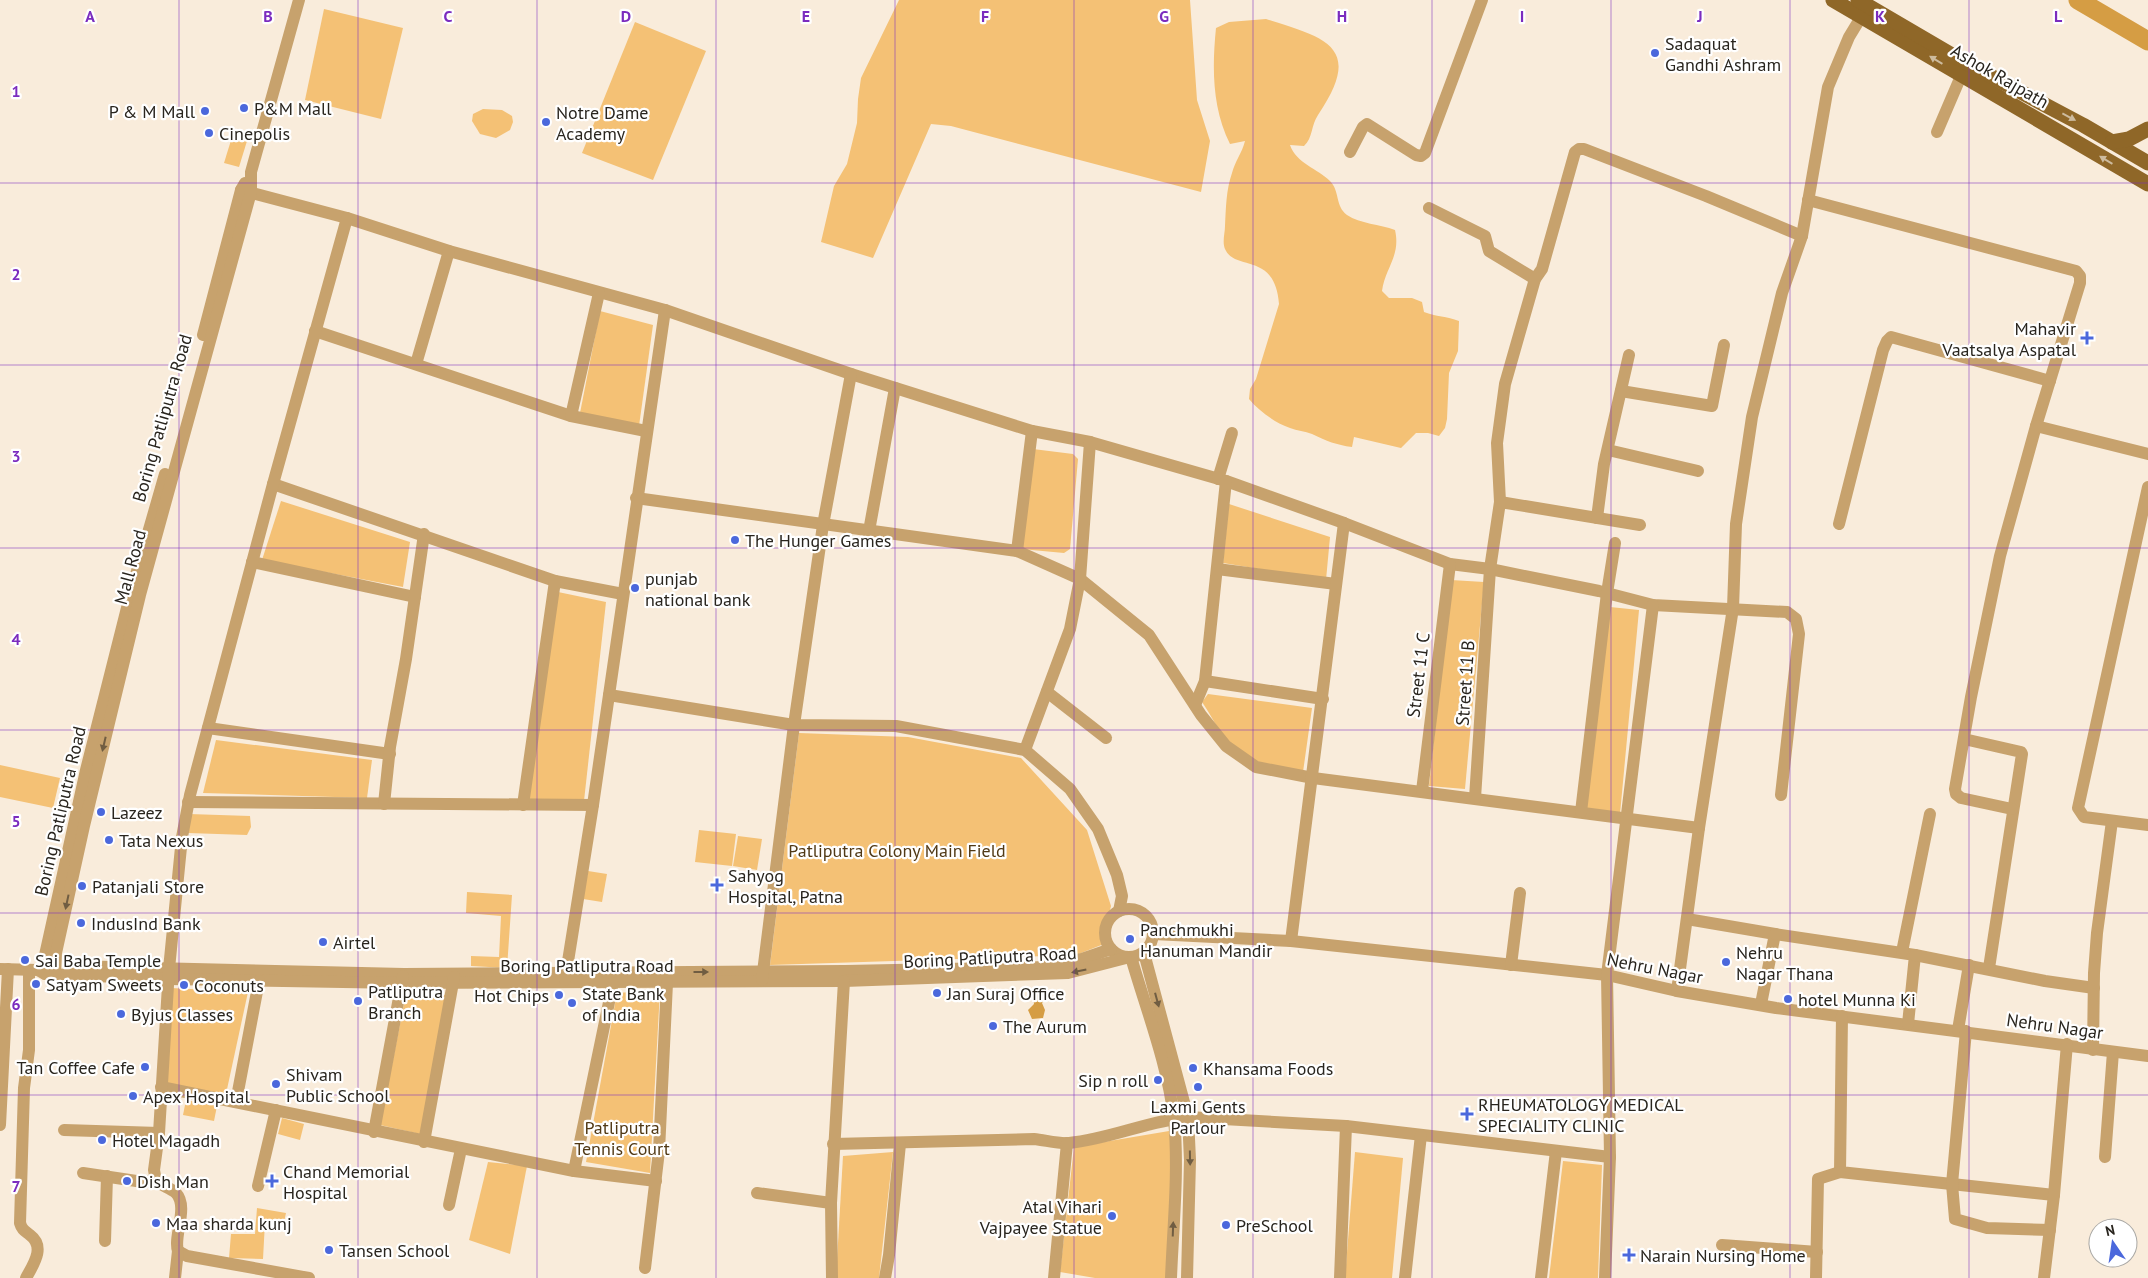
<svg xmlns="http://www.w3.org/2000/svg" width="2148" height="1278" font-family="'PT Sans',sans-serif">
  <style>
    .green { fill: #f4c175 }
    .water { fill: #d59d44 }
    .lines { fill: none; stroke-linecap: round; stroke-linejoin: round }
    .river { stroke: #d59d44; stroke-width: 19 }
    .minor { stroke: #c7a26d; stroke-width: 12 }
    .major { stroke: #8f6728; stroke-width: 15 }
    .oneway { fill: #cdbb9e }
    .oneway2 { fill: #705d42 }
    .grid { fill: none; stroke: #7b2cbf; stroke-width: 1; stroke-opacity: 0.55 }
    .poi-dot { fill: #4b68dc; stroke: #fff; stroke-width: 2 }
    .labels { text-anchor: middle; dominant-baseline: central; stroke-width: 4.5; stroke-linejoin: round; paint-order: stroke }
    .poi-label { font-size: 18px; fill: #29251e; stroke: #fff; text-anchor: start }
    .street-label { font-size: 18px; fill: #29251e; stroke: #fff }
    .park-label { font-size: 18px; fill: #513915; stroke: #fff }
    .grid-label { font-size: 16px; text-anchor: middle; font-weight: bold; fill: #7b2cbf; stroke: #fff; stroke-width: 4.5; stroke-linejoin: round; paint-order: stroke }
  </style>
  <rect width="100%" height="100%" fill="#f9ecdb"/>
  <g class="green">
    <path d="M899,0H1190L1197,100L1210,141L1201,192L951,126L931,124L873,258L821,242L834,186L847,164L857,123L858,99L861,78Z"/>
    <path d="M324,9L403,28L381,119L305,100Z"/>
    <path d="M1266,19C1327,38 1364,47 1318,115C1311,125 1313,138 1304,146L1290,145C1296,163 1318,169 1330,181C1340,191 1335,206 1347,215C1360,224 1380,224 1395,230C1401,256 1385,268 1382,291L1389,298H1412L1422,302L1424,312C1436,317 1447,316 1459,321L1458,351L1449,373L1447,419L1445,428L1439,436L1428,433H1416L1401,448L1354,437L1352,447C1336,445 1327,441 1312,434C1305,431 1297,431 1290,428C1275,423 1259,411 1249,399L1250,389L1256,379L1279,304C1275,251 1235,272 1225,249C1222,242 1225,233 1225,226C1226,208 1226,190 1232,173C1235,161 1242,153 1245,141L1230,144C1212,108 1212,68 1216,28L1229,22Z"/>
    <path d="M635,22L706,51L653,180L582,153Z"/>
    <path d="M483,109L502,110L512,116L513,122L510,130L496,138L480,134L472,121L473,114Z"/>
    <path d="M232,137L247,141L239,167L224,163Z"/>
    <path d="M600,311L653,325L639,426L580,413Z"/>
    <path d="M1033,449L1073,454L1078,459L1070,549L1064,553L1021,549Z"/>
    <path d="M281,501L410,542L403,587L262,560Z"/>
    <path d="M1229,504L1330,537L1326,580L1223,563Z"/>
    <path d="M1451,580L1484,582L1465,789L1429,786Z"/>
    <path d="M558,592L606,602L584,801H526Z"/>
    <path d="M1610,607L1639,610L1620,814L1584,809Z"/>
    <path d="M1208,694L1312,708L1303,772C1279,769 1245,762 1228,742C1218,730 1211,715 1202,702Z"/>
    <path d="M799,733L908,737L1021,758L1087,830L1111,906L1106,927L1109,942L1076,955L770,965Z"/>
    <path d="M216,740L372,760L367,798L203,793Z"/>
    <path d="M0,765L60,778L53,808L0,797Z"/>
    <path d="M189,814L250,816L251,827L247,835L188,833Z"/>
    <path d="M699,830L736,834L732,866L695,862Z"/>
    <path d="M738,836L762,839L757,870L733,866Z"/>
    <path d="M588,871L607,874L602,902L583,899Z"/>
    <path d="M467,892L512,895L507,968L471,966V956L499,957L501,916L466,913Z"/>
    <path d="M171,988L248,992L226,1094L165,1084Z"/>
    <path d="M660,990L650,1173L586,1162L617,993Z"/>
    <path d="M406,994L446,995L420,1134L380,1125Z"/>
    <path d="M186,1100L217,1106L214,1121L183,1115Z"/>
    <path d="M282,1118L304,1124L300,1140L278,1134Z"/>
    <path d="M1175,1130L1173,1278H1095L1060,1272L1074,1147Z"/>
    <path d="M893,1152L879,1278H836L843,1156Z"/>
    <path d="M1355,1152L1403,1158L1392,1278H1345Z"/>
    <path d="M1563,1161L1602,1165L1598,1278H1549Z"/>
    <path d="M488,1162L527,1166L510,1254L469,1240Z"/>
    <path d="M257,1208L286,1213L284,1222H265L263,1259L229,1258L231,1234H255Z"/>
  </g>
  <path class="water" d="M1037,992L1043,995L1045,999L1042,1003L1045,1010L1043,1018L1032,1019L1028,1010L1034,1004L1033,996Z"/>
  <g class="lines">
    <path class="river" d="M2078,0L2148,41"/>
    <g class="minor">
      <path d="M1937,132L1961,76"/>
      <path d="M1350,152L1363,127L1367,124L1416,155L1421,156L1425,153L1482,0"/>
      <path d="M241,190L347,218L449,251L665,310L851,374L1032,431L1090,442L1226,481L1344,523L1450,564L1490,569L1599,591L1653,605L1787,612L1796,619L1799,634L1781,795"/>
      <path d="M1808,200L2076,271L2080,276V283L2036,426"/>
      <path d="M1429,208L1485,236L1489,251L1535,279"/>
      <path d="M315,331L571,416L646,431"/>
      <path d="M203,335L241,190L245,183"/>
      <path d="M416,364L449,251"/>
      <path d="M1621,391L1712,406L1724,345"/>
      <path d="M571,416L599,293"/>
      <path d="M1608,450L1698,471"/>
      <path d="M1218,479L1232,433"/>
      <path d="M273,484L555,581L623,594"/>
      <path d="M2148,487L2078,808L2084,817L2148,825"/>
      <path d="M636,498L1017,551L1080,579L1149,635L1201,715L1226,746L1256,767L1313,778L1699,828"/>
      <path d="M1500,502L1640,525"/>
      <path d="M1597,518L1604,464L1629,355"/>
      <path d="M1839,524L1883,350L1887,341L1891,337L2050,381"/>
      <path d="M869,531L895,388"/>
      <path d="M1017,551L1032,431"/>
      <path d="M252,562L415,597"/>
      <path d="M1217,569L1336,584"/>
      <path d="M1205,681L1323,699"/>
      <path d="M1047,692L1106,738"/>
      <path d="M609,695L794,725L896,726L1025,750L1070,789L1098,829L1117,875L1122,896L1119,911"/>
      <path d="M1195,705L1205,681L1226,481"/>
      <path d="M208,728L390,754"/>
      <path d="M1964,739L2021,752L2022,754L1989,968"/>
      <path d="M1025,750L1070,629L1080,579L1090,442"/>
      <path d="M1422,791L1450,564"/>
      <path d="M1475,798L1490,569L1500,502L1497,443L1505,384L1535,279L1542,269L1575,152L1579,149H1584L1706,196L1802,236"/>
      <path d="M188,802L593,805"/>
      <path d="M384,804L390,747L406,659L424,534"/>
      <path d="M523,805L555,581"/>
      <path d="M2012,809L1961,798L1956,794L1955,789L1971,697L2000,556L2036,426L2148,454"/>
      <path d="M1581,812L1607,593L1615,543"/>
      <circle cx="1129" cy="933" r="24"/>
      <path d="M1687,919L1775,934L1761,1004"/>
      <path d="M1154,934L1291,941L1607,975L1677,991L1776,1008L2148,1056"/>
      <path d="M1775,934L1915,955L1908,1024"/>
      <path d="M1291,941L1344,523"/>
      <path d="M1902,952L1930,814"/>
      <path d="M1144,953L1188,1117L1190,1160L1187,1278"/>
      <path d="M1915,955L2045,981L2094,988"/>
      <path d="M1131,957C1146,1009 1168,1065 1174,1119C1179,1171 1173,1226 1171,1278"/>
      <path d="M1511,965L1520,893"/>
      <path d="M70,966L404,974L845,971L1039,967L1082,959L1111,949"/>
      <path d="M0,969L38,970L45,974L168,979L402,983L844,981L1068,973L1126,958"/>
      <path d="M45,974V955L86,770L131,592L165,474"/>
      <path d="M55,974L56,953L84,826L140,595L251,192V172L299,0"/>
      <path d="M565,980L593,805L665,310"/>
      <path d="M762,980L794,725L823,525L851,374"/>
      <path d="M1677,991L1699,828L1733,608L1736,524L1752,417L1782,293L1802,236L1828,87L1849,37L1866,9"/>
      <path d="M1842,1016L1840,1172L2054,1195"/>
      <path d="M1958,1030L1969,965"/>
      <path d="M1966,1031L1952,1184L1955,1219L1987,1228L2050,1230"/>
      <path d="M2093,1050L2094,973L2097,933L2112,821"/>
      <path d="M161,1087L574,1171L656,1181"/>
      <path d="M236,1102L259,981"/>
      <path d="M0,1125L8,969"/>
      <path d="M64,1130L159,1133"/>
      <path d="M374,1132L403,976"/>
      <path d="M424,1142L454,977"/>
      <path d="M833,1144L1034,1139C1045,1140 1058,1144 1069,1143C1110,1139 1148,1121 1188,1117L1346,1126L1610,1157"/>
      <path d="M2105,1157L2113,1052"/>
      <path d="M574,1171L613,983"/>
      <path d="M83,1173L143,1182L156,1181"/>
      <path d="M258,1186L276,1110"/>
      <path d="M757,1193L831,1203"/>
      <path d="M449,1205L461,1149"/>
      <path d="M105,1241L107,1176"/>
      <path d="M1722,1245L1817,1252"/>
      <path d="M178,1251C173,1236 189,1207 176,1193C171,1188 162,1186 156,1181L154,1170L159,1133L169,969L182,837L190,795L273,484L347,218"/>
      <path d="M178,1251L187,1256L309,1278"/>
      <path d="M645,1268L659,1151L667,983"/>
      <path d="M26,1278C33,1265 46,1247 30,1235C25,1231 22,1230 20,1223L24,1088L29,1050V970"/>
      <path d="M175,1278L178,1251"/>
      <path d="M832,1278L831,1203L844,981"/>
      <path d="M885,1278L889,1255L900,1144"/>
      <path d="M1054,1278L1067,1143"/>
      <path d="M1340,1278L1346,1126"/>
      <path d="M1405,1278L1421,1135"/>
      <path d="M1541,1278L1556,1151"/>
      <path d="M1605,1278L1610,1157L1607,975L1653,605"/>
      <path d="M1816,1278L1818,1179L1840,1172"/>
      <path d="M2044,1278L2054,1195L2067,1044"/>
    </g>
    <g class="major">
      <path d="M1833,0L2148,184"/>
      <path d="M1858,0L1957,58L2083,125L2148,163"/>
      <path d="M2112,142L2129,139L2148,129"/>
    </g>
  </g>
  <defs><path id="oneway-solid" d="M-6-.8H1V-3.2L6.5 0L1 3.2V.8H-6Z" transform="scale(1.25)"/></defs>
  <g class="oneway">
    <use href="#oneway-solid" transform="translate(1936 60) rotate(-149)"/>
    <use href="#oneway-solid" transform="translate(2069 117) rotate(28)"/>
    <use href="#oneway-solid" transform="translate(2106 160) rotate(-149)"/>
  </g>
  <g class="oneway2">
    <use href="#oneway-solid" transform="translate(104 744) rotate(103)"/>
    <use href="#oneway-solid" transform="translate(67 902) rotate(102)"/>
    <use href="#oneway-solid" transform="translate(1079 971) rotate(168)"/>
    <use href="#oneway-solid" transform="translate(701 972)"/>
    <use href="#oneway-solid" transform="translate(1157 1000) rotate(75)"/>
    <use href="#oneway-solid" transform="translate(1190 1158) rotate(89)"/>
    <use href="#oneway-solid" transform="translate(1173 1229) rotate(-88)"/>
  </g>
  <path class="grid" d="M179,0V1278M358,0V1278M537,0V1278M716,0V1278M895,0V1278M1074,0V1278M1253,0V1278M1432,0V1278M1611,0V1278M1790,0V1278M1969,0V1278M0,183H2148M0,365H2148M0,548H2148M0,730H2148M0,913H2148M0,1095H2148"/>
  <g class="poi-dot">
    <circle cx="1655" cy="53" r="5"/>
    <circle cx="244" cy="108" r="5"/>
    <circle cx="205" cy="111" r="5"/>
    <circle cx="546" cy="122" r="5"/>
    <circle cx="209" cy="133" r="5"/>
    <path d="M2084.5 330.5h5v5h5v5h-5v5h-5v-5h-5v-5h5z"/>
    <circle cx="735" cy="540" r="5"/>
    <circle cx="635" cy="588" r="5"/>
    <circle cx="101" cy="812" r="5"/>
    <circle cx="109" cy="840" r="5"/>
    <path d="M714.5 877.5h5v5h5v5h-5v5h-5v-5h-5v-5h5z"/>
    <circle cx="82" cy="886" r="5"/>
    <circle cx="81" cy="923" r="5"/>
    <circle cx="1130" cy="939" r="5"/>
    <circle cx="323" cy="942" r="5"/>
    <circle cx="25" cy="960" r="5"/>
    <circle cx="1726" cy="962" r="5"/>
    <circle cx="36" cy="984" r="5"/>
    <circle cx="184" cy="985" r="5"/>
    <circle cx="937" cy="993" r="5"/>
    <circle cx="559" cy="995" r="5"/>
    <circle cx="1788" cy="999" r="5"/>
    <circle cx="358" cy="1001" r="5"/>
    <circle cx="572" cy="1003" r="5"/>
    <circle cx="121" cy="1014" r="5"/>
    <circle cx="993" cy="1026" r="5"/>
    <circle cx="145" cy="1067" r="5"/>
    <circle cx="1193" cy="1068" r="5"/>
    <circle cx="1158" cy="1080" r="5"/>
    <circle cx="276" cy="1084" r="5"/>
    <circle cx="1198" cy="1087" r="5"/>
    <circle cx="133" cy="1096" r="5"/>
    <path d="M1464.5 1106.5h5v5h5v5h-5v5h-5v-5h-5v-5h5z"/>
    <circle cx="102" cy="1140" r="5"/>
    <circle cx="127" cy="1181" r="5"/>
    <path d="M269.5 1173.5h5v5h5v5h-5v5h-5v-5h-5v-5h5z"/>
    <circle cx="1112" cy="1216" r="5"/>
    <circle cx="156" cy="1223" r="5"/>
    <circle cx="1226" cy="1225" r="5"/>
    <circle cx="329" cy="1250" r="5"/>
    <path d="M1626.5 1247.5h5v5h5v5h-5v5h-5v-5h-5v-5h5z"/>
  </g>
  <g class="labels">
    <g class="poi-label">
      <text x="1665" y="43">Sadaquat<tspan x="1665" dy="21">Gandhi Ashram</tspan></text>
      <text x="254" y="108">P&amp;M Mall</text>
      <text x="195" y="111" text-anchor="end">P &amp; M Mall</text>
      <text x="556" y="112">Notre Dame<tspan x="556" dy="21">Academy</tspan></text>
      <text x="219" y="133">Cinepolis</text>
      <text x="2076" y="328" text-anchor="end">Mahavir<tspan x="2076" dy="21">Vaatsalya Aspatal</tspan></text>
      <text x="745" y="540">The Hunger Games</text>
      <text x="645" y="578">punjab<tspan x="645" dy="21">national bank</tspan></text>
      <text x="111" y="812">Lazeez</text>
      <text x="119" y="840">Tata Nexus</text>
      <text x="728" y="875">Sahyog<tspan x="728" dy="21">Hospital, Patna</tspan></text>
      <text x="92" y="886">Patanjali Store</text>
      <text x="91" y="923">IndusInd Bank</text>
      <text x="1140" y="929">Panchmukhi<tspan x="1140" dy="21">Hanuman Mandir</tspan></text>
      <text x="333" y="942">Airtel</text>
      <text x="1736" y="952">Nehru<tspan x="1736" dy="21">Nagar Thana</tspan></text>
      <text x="35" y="960">Sai Baba Temple</text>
      <text x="46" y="984">Satyam Sweets</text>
      <text x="194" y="985">Coconuts</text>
      <text x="368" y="991">Patliputra<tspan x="368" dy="21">Branch</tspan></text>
      <text x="582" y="993">State Bank<tspan x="582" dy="21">of India</tspan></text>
      <text x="947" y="993">Jan Suraj Office</text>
      <text x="549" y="995" text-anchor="end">Hot Chips</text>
      <text x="1798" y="999">hotel Munna Ki</text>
      <text x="131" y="1014">Byjus Classes</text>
      <text x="1003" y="1026">The Aurum</text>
      <text x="135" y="1067" text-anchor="end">Tan Coffee Cafe</text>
      <text x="1203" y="1068">Khansama Foods</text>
      <text x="286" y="1074">Shivam<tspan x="286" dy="21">Public School</tspan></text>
      <text x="1148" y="1080" text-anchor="end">Sip n roll</text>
      <text x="143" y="1096">Apex Hospital</text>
      <text x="1478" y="1104">RHEUMATOLOGY MEDICAL<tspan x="1478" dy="21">SPECIALITY CLINIC</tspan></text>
      <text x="1198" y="1106" text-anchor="middle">Laxmi Gents<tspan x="1198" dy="21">Parlour</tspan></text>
      <text x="112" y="1140">Hotel Magadh</text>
      <text x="283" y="1171">Chand Memorial<tspan x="283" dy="21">Hospital</tspan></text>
      <text x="137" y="1181">Dish Man</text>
      <text x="1102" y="1206" text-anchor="end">Atal Vihari<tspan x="1102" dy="21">Vajpayee Statue</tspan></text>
      <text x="166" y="1223">Maa sharda kunj</text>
      <text x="1236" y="1225">PreSchool</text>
      <text x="339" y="1250">Tansen School</text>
      <text x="1640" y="1255">Narain Nursing Home</text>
    </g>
    <g class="street-label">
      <text transform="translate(2000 76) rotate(30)">Ashok Rajpath</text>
      <text transform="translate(162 418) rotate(-74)">Boring Patliputra Road</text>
      <text transform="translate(130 567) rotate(-75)">Mall Road</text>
      <text transform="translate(1418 675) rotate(-83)">Street 11 C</text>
      <text transform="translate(1465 683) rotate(-86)">Street 11 B</text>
      <text transform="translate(60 811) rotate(-77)">Boring Patliputra Road</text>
      <text transform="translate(990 957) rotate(-3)">Boring Patliputra Road</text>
      <text x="587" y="965">Boring Patliputra Road</text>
      <text transform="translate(1655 968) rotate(11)">Nehru Nagar</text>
      <text transform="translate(2055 1026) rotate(8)">Nehru Nagar</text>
    </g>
    <g class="park-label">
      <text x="897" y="850">Patliputra Colony Main Field</text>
      <text x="622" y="1127">Patliputra<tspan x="622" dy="21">Tennis Court</tspan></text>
    </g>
  </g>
  <g class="grid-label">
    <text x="90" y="22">A</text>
    <text x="268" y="22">B</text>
    <text x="448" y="22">C</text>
    <text x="626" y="22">D</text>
    <text x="806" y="22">E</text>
    <text x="985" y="22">F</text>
    <text x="1164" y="22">G</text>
    <text x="1342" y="22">H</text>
    <text x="1522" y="22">I</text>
    <text x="1700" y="22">J</text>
    <text x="1880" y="22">K</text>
    <text x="2058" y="22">L</text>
    <text x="16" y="97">1</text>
    <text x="16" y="280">2</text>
    <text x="16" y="462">3</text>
    <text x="16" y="645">4</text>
    <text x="16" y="827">5</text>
    <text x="16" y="1010">6</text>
    <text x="16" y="1192">7</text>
  </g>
  <g transform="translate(2113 1243) rotate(347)"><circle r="24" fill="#ffffff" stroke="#a9a8a5"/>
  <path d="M0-4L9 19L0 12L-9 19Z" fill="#4b68dc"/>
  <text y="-8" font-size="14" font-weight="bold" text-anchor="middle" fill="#29251e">N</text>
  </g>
</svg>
